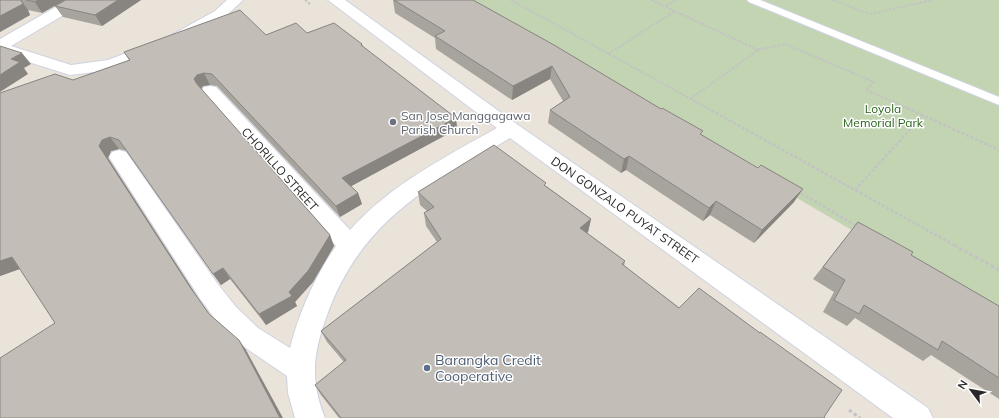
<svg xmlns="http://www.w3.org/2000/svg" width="999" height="418" font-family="Mulish,sans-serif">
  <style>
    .cemetery { fill: #c2d4b2 }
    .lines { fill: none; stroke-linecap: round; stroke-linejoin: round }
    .service-casing { stroke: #cfd3e1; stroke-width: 2 }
    .minor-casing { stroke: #cfd3e1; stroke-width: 2 }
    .path-far2 { stroke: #c3c3c3; stroke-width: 2; stroke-dasharray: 2.5 1.5; stroke-linecap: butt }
    .path-far1 { stroke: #c3c3c3; stroke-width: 2.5; stroke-dasharray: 3 2; stroke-linecap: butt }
    .path { stroke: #c3c3c3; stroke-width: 3; stroke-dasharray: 3.5 2.5; stroke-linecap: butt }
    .service { fill: #fff; fill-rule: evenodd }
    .minor { fill: #fff; fill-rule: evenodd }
    .wall { fill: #a7a39d }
    .shaded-wall { fill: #888480 }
    .building { fill: #c2bdb7; stroke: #888480 }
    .worship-dot { fill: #6b7280; stroke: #fff; stroke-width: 1.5 }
    .service-dot { fill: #5c6f8a; stroke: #fff; stroke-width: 1.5 }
    .labels { text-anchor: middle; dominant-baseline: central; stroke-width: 3; stroke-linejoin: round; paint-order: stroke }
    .park-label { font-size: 12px; fill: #29621b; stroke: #fff }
    .worship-label { font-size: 12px; fill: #5b616d; stroke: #fff; text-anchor: start }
    .street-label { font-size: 12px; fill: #282828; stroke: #fff }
    .near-service-label { font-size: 14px; fill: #4e5e75; stroke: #fff; text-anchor: start }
  </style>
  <rect width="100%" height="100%" fill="#eae3da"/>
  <path class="cemetery" d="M457,0H999V316Z"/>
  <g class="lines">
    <defs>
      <path id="service" d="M747,0H760L999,97V105L749,2Z"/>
      <g id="minor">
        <path d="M68,0H86L84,3L11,46L71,65L108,60L168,37L215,11L227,0H243L225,17L180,43L111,70L70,75L0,53V39Z"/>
        <path d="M328,0H345L518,125L928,408L933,418H893L510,138C428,186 359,222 326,318C313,354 310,381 325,418H295L288,393L287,376L240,344L218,323L199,297L109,157L112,152L119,150L126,152L217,283L236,307L258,328L290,348C299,313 315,276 336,246L204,95L201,91L204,87L210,86L216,87L350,230C390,185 445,157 497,128Z"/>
      </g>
    </defs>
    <use href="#service" class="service-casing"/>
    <use href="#minor" class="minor-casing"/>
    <g class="path-far2">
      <path d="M305,0L311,5"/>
      <path d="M511,0L709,109"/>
      <path d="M651,0L758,50"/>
      <path d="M832,0L870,14L932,0"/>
      <path d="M666,6L677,0"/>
      <path d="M608,54L675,11"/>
      <path d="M690,99L758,50L785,44L874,82L866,90L909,109"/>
    </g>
    <g class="path-far1">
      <path d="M707,108L956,246"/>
      <path d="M907,108L999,150"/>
      <path d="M855,190L923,115"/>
      <path d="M797,191L857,226"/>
    </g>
    <g class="path">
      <path d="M954,245L999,270"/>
      <path d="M849,410L860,418"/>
    </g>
    <use href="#service" class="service"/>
    <use href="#minor" class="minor"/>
  </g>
  <g class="wall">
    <path d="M0,0H65L42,13L28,10L30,15L0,32Z"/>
    <path d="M66,0H141L102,26L63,17L55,6Z"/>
    <path d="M393,0H473L702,135L794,202L754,243L710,215L703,221L626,170L621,173L548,123L550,110L563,101L550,79L512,100L436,49L435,38L395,13Z"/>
    <path d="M307,33L362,44L363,47L456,118L457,129L351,186L358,193L362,204L340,217L217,86L210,85L203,86L201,89L330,235L334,246L313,282L295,302L297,306L266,325L230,279L221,285L127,151L119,149L111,151L108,158L198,298L210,315L246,350L55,323L20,269L0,276V93L73,80L129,60L124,52L266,35Z"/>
    <path d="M546,186L591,219L588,232L587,233L625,261L624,266L825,418H339L321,395L315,385L344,362L327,342L321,331L437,242L426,226L424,213L427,211L420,205L418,192Z"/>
    <path d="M858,222L911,255L999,306V399L931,355L923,361L855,318L847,326L823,312L834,292L813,279Z"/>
  </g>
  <g class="shaded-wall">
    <path d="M21,0L28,10L30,15L0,32V16Z"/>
    <path d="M38,0H65L42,13L35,2Z"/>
    <path d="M118,0H141L102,26L95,15Z"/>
    <path d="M22,53L31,64L24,68L28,74L0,92V75L11,59Z"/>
    <path d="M552,66L550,79L512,100L513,86Z"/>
    <path d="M204,73L210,85L203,86L200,91L194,79L197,75Z"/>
    <path d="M456,118L457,129L346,189L342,178Z"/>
    <path d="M110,137L119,149L111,151L108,158L198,298L217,324L190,287L99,146L102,140Z"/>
    <path d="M629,156L626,170L621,173L624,159Z"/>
    <path d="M803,189L794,202L754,243L762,230Z"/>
    <path d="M358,193L362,204L340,217L336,206Z"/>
    <path d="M716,201L710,215L703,221L709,208Z"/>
    <path d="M591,219L588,232L578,241L580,228Z"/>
    <path d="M330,235L334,246L313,282L295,302L297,306L266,325L259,314L289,292Z"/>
    <path d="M12,257L25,267L0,276V261Z"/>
    <path d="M223,268L230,279L221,285L213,274Z"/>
    <path d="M239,340L246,350L283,418H280Z"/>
  </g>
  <g class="building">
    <path d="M0,0H21L23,4L0,16Z"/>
    <path d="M26,0H38L35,2Z"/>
    <path d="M66,0H118L95,15L55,6Z"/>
    <path d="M394,0H473L554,45L661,109L662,108L703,131L700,134L758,168L761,165L803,189L762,230L716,201L709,208L629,156L624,159L550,110L570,97L552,66L513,86L435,36L445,31Z"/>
    <path d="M240,10L266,35L296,23L307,33L334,23L362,44L361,45L456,118L342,178L358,193L336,206L212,74L204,73L197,75L194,79L197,84L330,235L308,271L289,292L292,296L259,314L223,268L213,274L119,140L110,137L102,140L99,146L190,287L209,314L239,340L280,418H0V358L55,323L12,257L0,261V93L55,74L73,80L130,60L124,52Z"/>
    <path d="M0,46L22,53L11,59L20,62L0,75Z"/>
    <path d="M494,145L546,183L544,185L591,219L580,228L625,261L622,264L679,308L699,288L760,333V332L842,390L824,417L825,418H341L315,385L346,360L321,331L441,239L424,213L434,207L418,192Z"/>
    <path d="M858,222L913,252L911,255L999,306V378L942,341L938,350L864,305L859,314L834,300L845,280L823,267Z"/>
  </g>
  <circle class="worship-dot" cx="393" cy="122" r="4"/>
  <circle class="service-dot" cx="427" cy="368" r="4"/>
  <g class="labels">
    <g class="park-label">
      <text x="883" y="108">Loyola<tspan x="883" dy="14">Memorial Park</tspan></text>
    </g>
    <g class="worship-label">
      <text x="401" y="115">San Jose Manggagawa<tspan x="401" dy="14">Parish Church</tspan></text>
    </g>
    <g class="street-label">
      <text transform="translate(280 169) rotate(48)">CHORILLO STREET</text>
      <text transform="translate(625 210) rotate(35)">DON GONZALO PUYAT STREET</text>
    </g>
    <g class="near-service-label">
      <text x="435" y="360">Barangka Credit<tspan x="435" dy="16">Cooperative</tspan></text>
    </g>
  </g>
  <g transform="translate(971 390) rotate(302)" stroke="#ffffff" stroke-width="3" paint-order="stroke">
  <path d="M0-3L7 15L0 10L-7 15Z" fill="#282828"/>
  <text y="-6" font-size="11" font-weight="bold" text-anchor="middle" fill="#282828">N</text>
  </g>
</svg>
